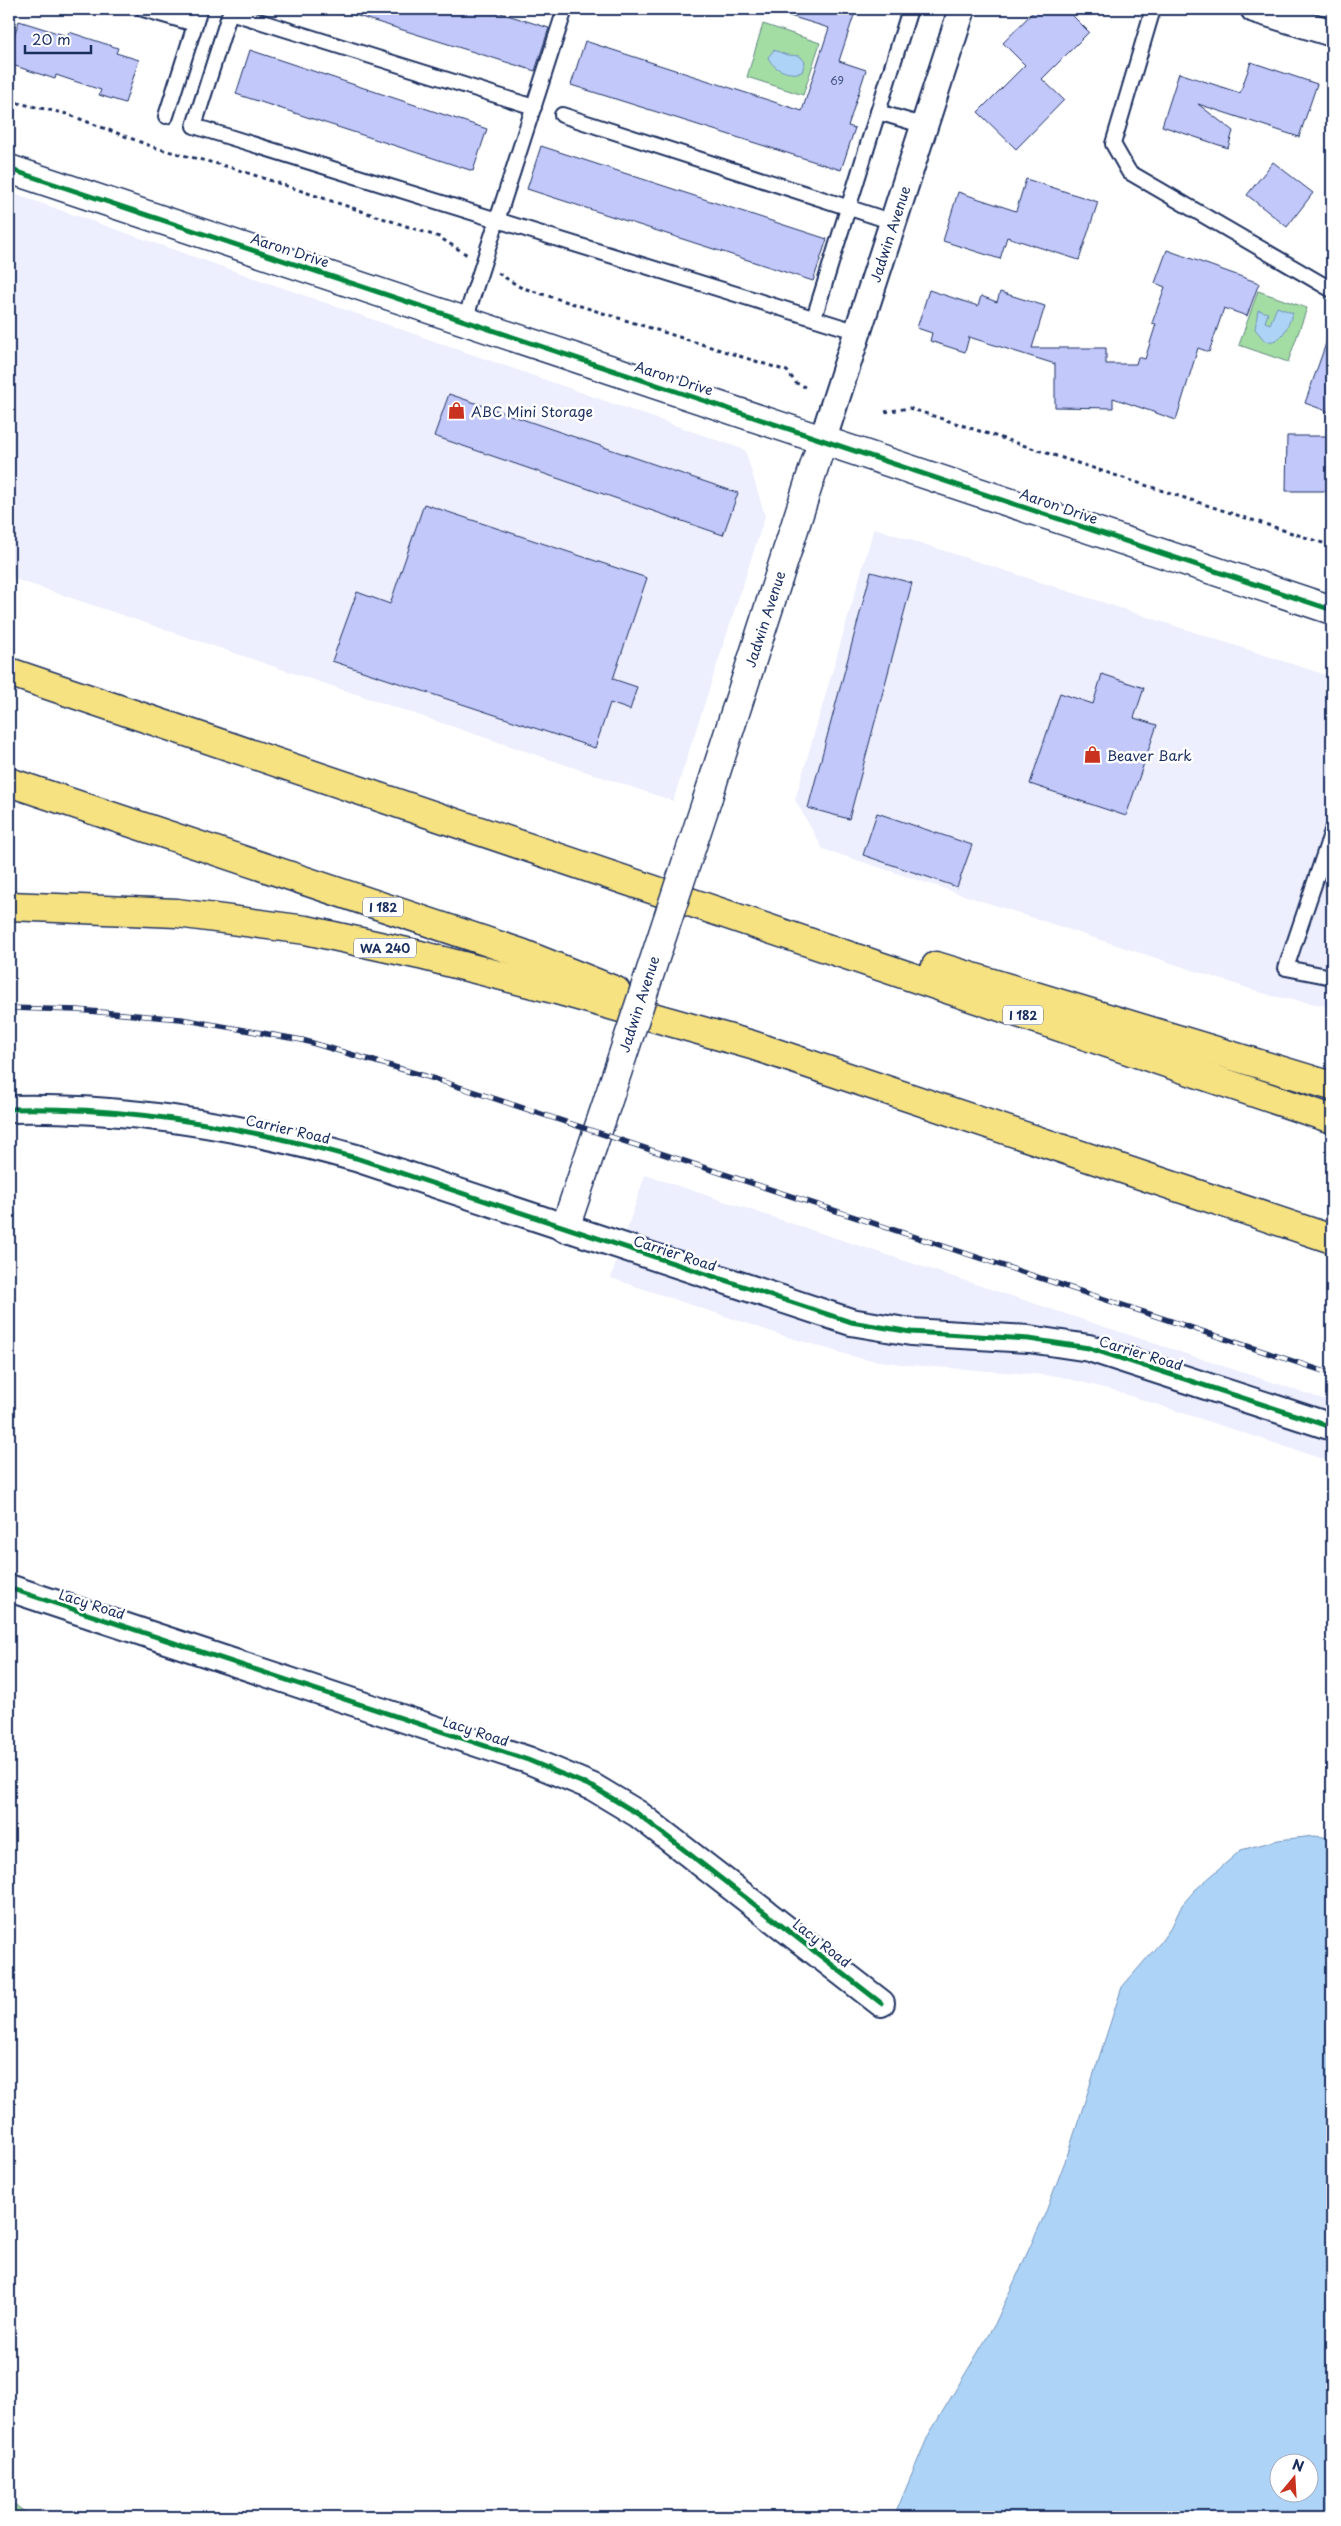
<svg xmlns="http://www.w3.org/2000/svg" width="1341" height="2526" font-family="'Playpen Sans',sans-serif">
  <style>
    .built { fill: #edeefe }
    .green { fill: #a4dda3; stroke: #608680 }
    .water { fill: #add4f7; stroke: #7392ba; fill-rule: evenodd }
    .building { fill: #c2c8fa; stroke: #1b2f5e }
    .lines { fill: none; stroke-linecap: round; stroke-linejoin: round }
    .service-casing { stroke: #1b2f5e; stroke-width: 18 }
    .minor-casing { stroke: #1b2f5e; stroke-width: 30 }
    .tertiary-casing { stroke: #1b2f5e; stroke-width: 31 }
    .motorway-casing { stroke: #1b2f5e; stroke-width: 31 }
    .path { stroke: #1b2f5e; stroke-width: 3; stroke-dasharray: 4 4; stroke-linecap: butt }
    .service { stroke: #fff; stroke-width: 14 }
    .minor { stroke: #fff; stroke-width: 26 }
    .tertiary { stroke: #fff; stroke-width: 28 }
    .motorway { stroke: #f7e281; stroke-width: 28 }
    .rail-casing { stroke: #1b2f5e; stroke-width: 5.5 }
    .rail { stroke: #fff; stroke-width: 4; stroke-dasharray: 11; stroke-linecap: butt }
    .tertiary-bridge-casing { stroke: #1b2f5e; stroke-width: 31; stroke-linecap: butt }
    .tertiary-bridge { stroke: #fff; stroke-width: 28 }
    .cycleway-casing { stroke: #fff; stroke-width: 8 }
    .cycleway { stroke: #00873e; stroke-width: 5 }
    .labels { text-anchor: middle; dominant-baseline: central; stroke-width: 5; stroke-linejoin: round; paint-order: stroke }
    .number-label { font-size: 11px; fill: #455585 }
    .shield { fill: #fff; stroke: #5f6d8e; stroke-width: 1 }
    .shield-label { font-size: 12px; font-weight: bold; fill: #1b2f5e }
    .street-label { font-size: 14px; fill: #1b2f5e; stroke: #fff }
    .poi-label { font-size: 14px; fill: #1b2f5e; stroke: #fff; text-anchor: start }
  </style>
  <rect width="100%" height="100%" fill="#fff"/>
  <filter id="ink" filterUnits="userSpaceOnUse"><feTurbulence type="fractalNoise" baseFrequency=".02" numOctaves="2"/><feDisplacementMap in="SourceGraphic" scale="10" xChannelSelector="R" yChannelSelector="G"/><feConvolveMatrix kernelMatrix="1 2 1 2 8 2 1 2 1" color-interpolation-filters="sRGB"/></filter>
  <g filter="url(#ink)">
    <g class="built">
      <path d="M9,192L745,450L765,516L673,801L9,577Z"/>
      <path d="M874,528L1332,677V1007L1272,996L823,849L795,800Z"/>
      <path d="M645,1175L1332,1402V1462L1116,1391L1058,1376L908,1365L859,1358L781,1335L611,1278Z"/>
    </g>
    <g class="green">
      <path d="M763,24L820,43L803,95L747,77Z"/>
      <path d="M1258,291L1307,308L1288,362L1239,345Z"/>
      <path d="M9,2500L31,2517H9Z"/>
    </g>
    <g class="water">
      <path d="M774,50L787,55L800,56L805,62L802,72C790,76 773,70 768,57Z"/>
      <path d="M1277,307L1293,313C1287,327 1283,344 1265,341L1255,329L1258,310L1268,313L1265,322L1270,324Z"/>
      <path d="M1314,1836L1332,1838V2517H894L928,2436L995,2324L1045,2214L1067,2156L1122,1987L1160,1943L1172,1926L1182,1905L1195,1890L1241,1850L1278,1840ZM1278,2464H1308V2494H1278Z"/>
    </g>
    <g class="building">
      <path d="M349,9H488L549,28L535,71L348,13Z"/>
      <path d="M781,9H856L839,61L866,70L848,126L855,128L841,170L571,85L585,41L802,111L829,28L780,13Z"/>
      <path d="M1036,9H1066L1089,32L1042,79L1064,100L1016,149L978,112L1025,65L1003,43Z"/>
      <path d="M19,21L67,36L69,32L118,48L116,53L139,60L125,103L99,95L101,90L56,75L55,79L9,64V51Z"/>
      <path d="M250,50L487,129L473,171L236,94Z"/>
      <path d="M1251,62L1317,84L1299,137L1198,104L1233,131L1228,148L1162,126L1179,73L1240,93Z"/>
      <path d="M541,146L827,239L813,281L527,189Z"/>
      <path d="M1273,162L1313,193L1287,227L1247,195Z"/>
      <path d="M1026,179L1098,202L1079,260L1007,237L1000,259L943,241L958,192L1016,211Z"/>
      <path d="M1167,250L1259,283L1247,316L1224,308L1209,352L1198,348L1176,420L1113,398V408L1055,407V364L969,337L965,352L930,341L932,333L917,328L929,290L978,306L981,296L997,302L1000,292L1045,306L1032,348H1106V364H1136L1138,357L1145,359L1156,324L1152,323L1165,287L1155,283Z"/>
      <path d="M1330,332L1332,333V413L1305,403Z"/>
      <path d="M449,394L738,493L723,535L434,436Z"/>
      <path d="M1287,436H1332L1331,491H1286Z"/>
      <path d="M424,504L647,578L613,679L637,687L630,710L610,703L595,748L332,661L357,592L390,604Z"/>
      <path d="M871,572L912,583L849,819L808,808Z"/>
      <path d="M1102,674L1144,688L1134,718L1157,725L1126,816L1030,784L1060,693L1093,704Z"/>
      <path d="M877,813L972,845L957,887L863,855Z"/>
    </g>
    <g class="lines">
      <defs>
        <g id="service">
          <path d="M143,9L195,24"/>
          <path d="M231,9L194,126L858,332"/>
          <path d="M910,9L878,112L925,126"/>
          <path d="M1153,9L1113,144L1129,172L1332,290"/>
          <path d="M230,12L534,107"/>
          <path d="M562,115L893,222"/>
          <path d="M166,116L200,9"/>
          <path d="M814,318L878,112"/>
          <path d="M465,320L565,9"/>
          <path d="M1332,831L1286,968L1332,977"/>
        </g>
        <g id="minor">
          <path d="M1254,9L1332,33"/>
          <path d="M823,439L962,9"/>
          <path d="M9,1109C127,1106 242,1126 356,1158L851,1322L911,1332L1029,1339L1089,1348L1332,1427"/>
          <path d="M9,1588L528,1760L593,1787L638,1814L881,2003"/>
        </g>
        <g id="tertiary">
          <path d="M9,169L1332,610"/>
          <path d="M708,797L823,439"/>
          <path d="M565,1228L609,1097"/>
        </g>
        <g id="motorway">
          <path d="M9,672L1332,1119"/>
          <path d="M9,782L521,953L616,991"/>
          <path d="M9,906L177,913L306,930L420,955L557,990L752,1045L1332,1239"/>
          <path d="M936,966L1332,1086"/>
        </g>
      </defs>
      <use href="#service" class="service-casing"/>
      <use href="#minor" class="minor-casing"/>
      <use href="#tertiary" class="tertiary-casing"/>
      <use href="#motorway" class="motorway-casing"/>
      <g class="path">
        <path d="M9,101L67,114L156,148L233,168L439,237L469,256"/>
        <path d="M498,273L520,287L787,371L796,383L805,387"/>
        <path d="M885,412L909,408L1332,546"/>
      </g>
      <use href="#service" class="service"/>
      <use href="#minor" class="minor"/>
      <use href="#tertiary" class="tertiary"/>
      <use href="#motorway" class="motorway"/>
      <defs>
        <path id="rail" d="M9,1008L77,1010L181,1019L302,1040L435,1079L1332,1374"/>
      </defs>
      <use href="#rail" class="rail-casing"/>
      <use href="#rail" class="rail"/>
      <defs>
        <path id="tertiary-bridge" d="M609,1097L708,797"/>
      </defs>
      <use href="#tertiary-bridge" class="tertiary-bridge-casing"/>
      <use href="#tertiary-bridge" class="tertiary-bridge"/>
      <defs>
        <g id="cycleway">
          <path d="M9,169L1332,610"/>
          <path d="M9,1109C127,1106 242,1126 356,1158L851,1322L911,1332L1029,1339L1089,1348L1332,1427"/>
          <path d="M9,1588L528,1760L593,1787L638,1814L881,2003"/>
        </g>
      </defs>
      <use href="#cycleway" class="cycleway-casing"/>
      <use href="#cycleway" class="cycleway"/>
    </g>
  </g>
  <defs>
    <symbol id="shop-bare" viewBox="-9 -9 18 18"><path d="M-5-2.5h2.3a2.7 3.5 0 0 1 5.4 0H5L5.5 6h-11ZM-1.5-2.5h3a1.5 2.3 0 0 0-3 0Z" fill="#c8321e" stroke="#fff" stroke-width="2.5" paint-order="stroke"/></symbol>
  </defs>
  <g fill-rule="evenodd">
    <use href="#shop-bare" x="444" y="398" width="25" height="25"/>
    <use href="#shop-bare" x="1080" y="742" width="25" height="25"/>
  </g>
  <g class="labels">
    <g class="number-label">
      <text x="837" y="80">69</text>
    </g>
    <g class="shield">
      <rect x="363" y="897.5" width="40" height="19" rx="4"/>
      <rect x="354" y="938.5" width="62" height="19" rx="4"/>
      <rect x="1003" y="1005.5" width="40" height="19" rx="4"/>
    </g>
    <g class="shield-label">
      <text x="383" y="907">I 182</text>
      <text x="385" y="948">WA 240</text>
      <text x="1023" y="1015">I 182</text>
    </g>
    <g class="street-label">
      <text transform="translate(890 234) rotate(-72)">Jadwin Avenue</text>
      <text transform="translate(290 250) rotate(18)">Aaron Drive</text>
      <text transform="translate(674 378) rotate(18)">Aaron Drive</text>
      <text transform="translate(1059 506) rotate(19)">Aaron Drive</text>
      <text transform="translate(765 619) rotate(-72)">Jadwin Avenue</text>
      <text transform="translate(639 1004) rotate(-72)">Jadwin Avenue</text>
      <text transform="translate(288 1129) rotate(13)">Carrier Road</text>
      <text transform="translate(675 1253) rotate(18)">Carrier Road</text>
      <text transform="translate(1141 1353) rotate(17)">Carrier Road</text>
      <text transform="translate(92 1604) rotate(18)">Lacy Road</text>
      <text transform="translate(476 1731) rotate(18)">Lacy Road</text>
      <text transform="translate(822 1943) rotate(38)">Lacy Road</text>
    </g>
    <g class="poi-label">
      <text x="471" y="411">ABC Mini Storage</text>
      <text x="1107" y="755">Beaver Bark</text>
    </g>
  </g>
  <rect width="1341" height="2526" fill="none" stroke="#fff" stroke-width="30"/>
  <rect x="15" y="15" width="1311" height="2496" fill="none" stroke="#1b2f5e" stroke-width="2" filter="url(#ink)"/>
  <g transform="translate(1294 2478) rotate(18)"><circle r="24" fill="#ffffff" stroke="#a4acbf"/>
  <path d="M0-4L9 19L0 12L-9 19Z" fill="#c8321e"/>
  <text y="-8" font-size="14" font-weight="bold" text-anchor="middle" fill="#1b2f5e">N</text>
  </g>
  <path d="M25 45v8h66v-8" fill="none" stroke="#1b2f5e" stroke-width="2.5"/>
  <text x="32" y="45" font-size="15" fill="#1b2f5e" stroke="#ffffff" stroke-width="4" paint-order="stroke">20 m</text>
</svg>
